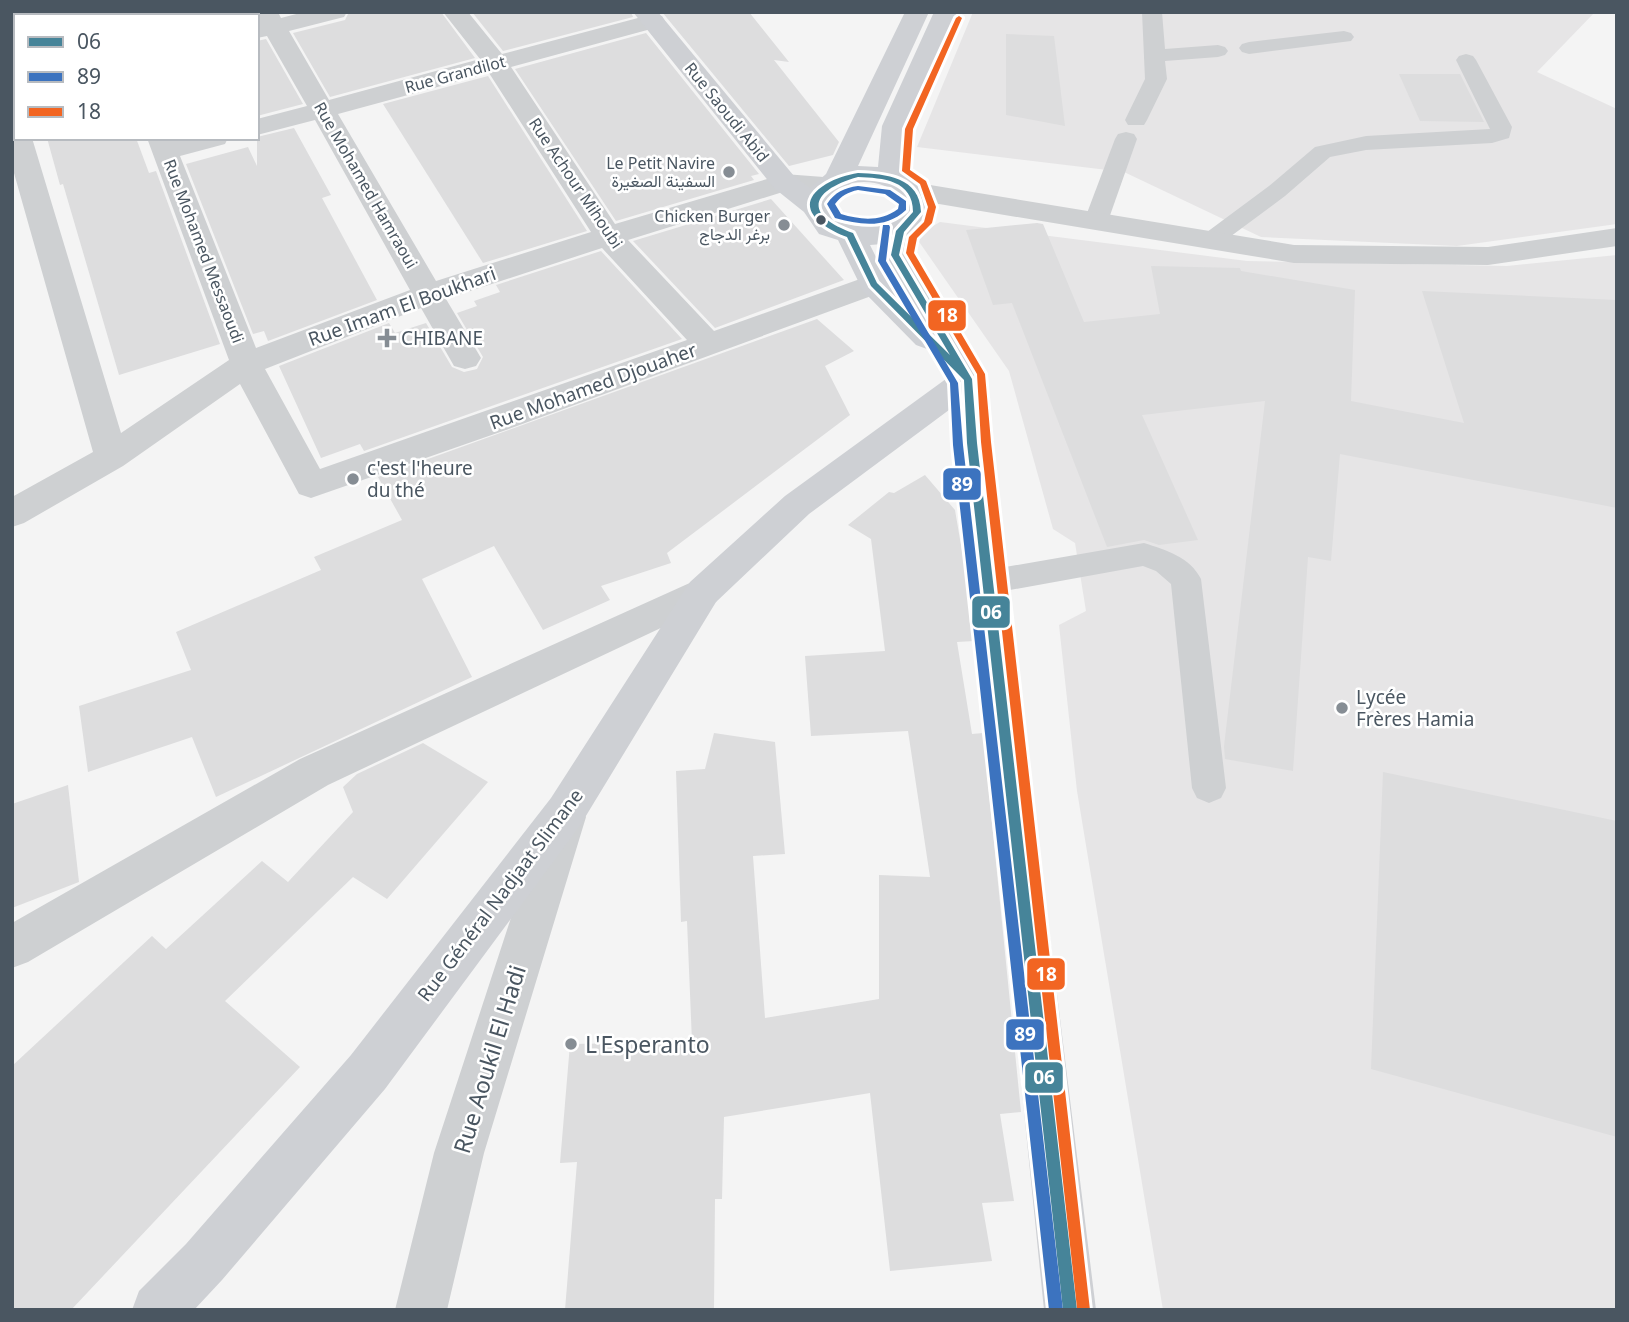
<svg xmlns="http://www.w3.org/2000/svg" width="1629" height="1322" font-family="'Noto Sans',Vazirmatn,sans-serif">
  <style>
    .education { fill: #e6e5e6 }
    .building { fill: #ddddde }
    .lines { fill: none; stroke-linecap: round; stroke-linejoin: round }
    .lane { fill: #ced0d2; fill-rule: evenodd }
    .street { fill: #ced0d2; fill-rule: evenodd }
    .secondary { fill: #ced0d4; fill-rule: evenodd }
    .bus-1-casing { stroke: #fff; stroke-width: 6 }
    .bus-2-casing { stroke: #fff; stroke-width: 6 }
    .bus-3-casing { stroke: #fff; stroke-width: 6 }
    .bus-1 { fill: #468499; fill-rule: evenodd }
    .bus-2 { fill: #3c73bf; fill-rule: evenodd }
    .bus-3 { fill: #f26522; fill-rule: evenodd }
    .poi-dot { fill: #868d94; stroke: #fff; stroke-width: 2.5 }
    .bus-dot { fill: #4a5661; stroke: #fff; stroke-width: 2.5 }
    .labels { text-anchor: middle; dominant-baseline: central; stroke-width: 5; stroke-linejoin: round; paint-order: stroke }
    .far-street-label { font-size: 16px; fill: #4a5661; stroke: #fff }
    .far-poi-label { font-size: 16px; fill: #4a5661; stroke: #fff; text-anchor: end }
    .street-label { font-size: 19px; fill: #4a5661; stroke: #fff }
    .poi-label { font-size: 19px; fill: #4a5661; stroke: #fff; text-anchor: start }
    .near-poi-label { font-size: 23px; fill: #4a5661; stroke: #fff; text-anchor: start }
    .near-street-label { font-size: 23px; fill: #4a5661; stroke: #fff }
    .line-badge { stroke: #fff; stroke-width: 2.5 }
    .badge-label { font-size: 19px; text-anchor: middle; font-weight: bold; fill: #fff }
  </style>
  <rect width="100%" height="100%" fill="#f4f4f4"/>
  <g class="education">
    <path d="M973,12H1595L1537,72L1617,109V224L1457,246L1261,237L1124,172L917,147Z"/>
    <path d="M940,222L1247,261L1507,266L1617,255V1310H1163L1077,791L1059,625L1086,611L1075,543L1053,529L1009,371L915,236Z"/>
  </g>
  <g class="building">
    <path d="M349,12H441L475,58L330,97L293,33L345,20Z"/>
    <path d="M472,12H631L633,17L503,51Z"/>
    <path d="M662,12H749L789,62L774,60L839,142L833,155L789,166Z"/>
    <path d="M646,33L759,174L751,176L754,180L616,221L515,69Z"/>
    <path d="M1006,34L1054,36L1065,126L1006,115Z"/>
    <path d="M266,39L303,104L257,116V41Z"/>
    <path d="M1399,74H1460L1484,122L1420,121Z"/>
    <path d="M488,76L587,231L483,263L383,104Z"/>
    <path d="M294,128L331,195L322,198L377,300L268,341L264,331L253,334L186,164L248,147L257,166V137Z"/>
    <path d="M47,138H136L149,173L156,171L220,344L119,375L63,184L60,185Z"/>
    <path d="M771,199L844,280L715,328L633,241Z"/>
    <path d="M1037,223L1043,224L1084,322L1160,314L1151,266L1240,268L1241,271L1355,290L1351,401L1464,423L1422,291L1617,300V508L1340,454L1331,561L1308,557L1293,771L1225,759L1224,746L1265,401L1142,415L1198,540L1159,545L1144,540L1107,547L1012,303L993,305L966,230Z"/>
    <path d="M601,251L682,339L364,451L360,444L321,458L279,366L389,323L395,333L426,323L452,367L464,372L477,369L483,357L457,313L477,306L474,301L500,292L496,285Z"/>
    <path d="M817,319L854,351L825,366L850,415L667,553L671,563L601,586L610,600L543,630L494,546L422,579L472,677L216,797L192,737L88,772L79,706L191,670L176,632L321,570L314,557L402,520L378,477Z"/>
    <path d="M925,475L955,510L969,592L974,641L957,642L972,734L983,733L1021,1112L1000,1114L1014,1201L982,1203L992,1261L890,1271L870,1093L724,1117L722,1199H715L714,1309L565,1310L577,1162L560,1163L570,1044L692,1042L687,921L681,922L676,771L705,769L714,733L775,742L785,854L753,856L765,1018L879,999V875L930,877L908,731L811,736L805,656L885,651L871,539L848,525L889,492L894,493Z"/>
    <path d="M423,743L488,782L387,899L353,877L225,1001L300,1067L71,1310H12V1066L152,936L166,949L262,861L288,882L353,812L343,787L357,774Z"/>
    <path d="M1383,772L1617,821V1137L1371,1069Z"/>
    <path d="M68,785L79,882L12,908V804Z"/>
  </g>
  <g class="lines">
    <g class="lane">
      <path d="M1142,12H1162L1165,49L1218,45L1225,47L1228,51L1225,55L1218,57L1165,61L1167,79L1147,120L1144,125H1128L1125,120L1145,79Z"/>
      <path d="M1344,31L1351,33L1354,37L1351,41L1249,54L1242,52L1239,48L1242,44L1249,42Z"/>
      <path d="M1466,54L1473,56L1476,60L1512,127L1509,138L1492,143L1366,150L1330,157L1285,196L1219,245L1211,247L1203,245L1199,240L1203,235L1269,186L1315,147L1366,136L1490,129L1456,60L1459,56Z"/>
      <path d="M1126,132L1134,134L1137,139L1108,221L1104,226L1096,228L1088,226L1084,221L1115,139L1118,134Z"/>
      <path d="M1144,543C1166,550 1190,557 1201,579L1226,788L1221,798L1209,803L1197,798L1192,788L1171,584L1156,571L1143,566L988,594L977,590L973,582L977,574L988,570Z"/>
    </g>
    <g class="street">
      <path d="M92,12H116L118,16H94Z"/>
      <path d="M254,12H278L281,18L304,12H347L344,17L289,31L329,100L480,59L443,12H468L502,54L653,14L662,16L665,21L662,26L511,67L615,224L784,174L837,178L841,184L837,190L827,192L786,191L628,240L714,331L874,274L885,277L889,284L885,291L506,430L311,498L299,494L240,384L123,466L24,523L12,527V497L93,452L12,166V131L16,130V138H32L121,433L229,360L147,138L174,140L228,138L225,144L180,156L256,348L410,290L315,120L257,135V119L307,106L267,36L257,38V24L260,23ZM489,73L591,232L436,281L338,114ZM602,248L687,340L320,469L265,369L421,308L454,366L465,369L476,366L481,358L446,299Z"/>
      <path d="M912,182L1294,245L1488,247L1617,228V246L1488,265L1294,263L939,204C923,204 908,206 898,191L902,185Z"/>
      <path d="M703,577L716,582L721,592L716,602L328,785L28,962L12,968V923L300,759Z"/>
      <path d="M565,798L580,804L586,817L484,1153L447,1310H395L434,1153L544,817L550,804Z"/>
    </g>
    <path class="secondary" d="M633,12H658L794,176L810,188L826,174L905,12H929L858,166L878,167L882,126L934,12H958L908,126L905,174C925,184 931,194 930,216L914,233L910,255L984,379L989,443L1096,1310H1044L953,407L809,514L716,602L581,824L385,1089L222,1280L194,1310H132L139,1291L186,1244L351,1055L551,798L690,582L785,496L950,376L933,347L927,349L916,345L863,291L838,240L819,234L804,212L774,188ZM852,183C872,180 889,184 903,199L902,213C883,230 862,228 839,222L829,206L836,193ZM883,244L880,255L904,297L887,279L870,245Z"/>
    <defs>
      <path id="bus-1" d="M858,173C886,174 920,177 921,212L904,232L899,255L972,379L977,443L1077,1310H1063L967,443L964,380L871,286L847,237C822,228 790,206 826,184C836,178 847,175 858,173ZM858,177C883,178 913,180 913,212L896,231L891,255L950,355L877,283L853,233C802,215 811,190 858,177Z"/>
      <g id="bus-2">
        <path d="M858,186L890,190L906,201V210C886,229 860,225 835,218L827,204C835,192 844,188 858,186ZM858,190L885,194L899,204L898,209C880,222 861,220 841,214L835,204C841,196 848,192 858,190Z"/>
        <path d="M883,225H889L890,227L886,261L958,383L963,445L1063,1310H1049L953,445L950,383L878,261Z"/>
      </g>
      <path id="bus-3" d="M959,16L962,18L913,129L910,170L926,181L936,207L932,223L917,238L914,253L985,374L991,442L1090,1310H1078L1077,1308L981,442L977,374L906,253L909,237L924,222L928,207L920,184L902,171L905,129L956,18Z"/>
    </defs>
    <use href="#bus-1" class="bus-1-casing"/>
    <use href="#bus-2" class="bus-2-casing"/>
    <use href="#bus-3" class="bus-3-casing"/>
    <use href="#bus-1" class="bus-1"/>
    <use href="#bus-2" class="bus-2"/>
    <use href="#bus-3" class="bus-3"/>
  </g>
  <g class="poi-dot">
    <circle cx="729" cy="172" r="7"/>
    <circle cx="784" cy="225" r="7"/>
    <path d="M383.5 327.5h7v7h7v7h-7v7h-7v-7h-7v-7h7z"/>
    <circle cx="353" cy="479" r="7"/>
    <circle cx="1342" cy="708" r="7"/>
    <circle cx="571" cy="1044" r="7"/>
  </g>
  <circle class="bus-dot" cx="821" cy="220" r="6"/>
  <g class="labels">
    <g class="far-street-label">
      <text transform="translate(455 74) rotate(-15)">Rue Grandilot</text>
      <text transform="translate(727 112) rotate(51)">Rue Saoudi Abid</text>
      <text transform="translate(576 183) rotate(56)">Rue Achour Mihoubi</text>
      <text transform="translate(366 185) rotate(60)">Rue Mohamed Hamraoui</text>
      <text transform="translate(204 251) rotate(69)">Rue Mohamed Messaoudi</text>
    </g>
    <g class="far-poi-label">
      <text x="715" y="163">Le Petit Navire<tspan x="715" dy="18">السفينة الصغيرة</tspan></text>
      <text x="770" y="216">Chicken Burger<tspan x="770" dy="18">برغر الدجاج</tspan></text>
    </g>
    <g class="street-label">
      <text transform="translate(402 306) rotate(-20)">Rue Imam El Boukhari</text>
      <text transform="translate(593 386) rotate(-20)">Rue Mohamed Djouaher</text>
      <text transform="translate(500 895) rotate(-53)">Rue Général Nadjaat Slimane</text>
    </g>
    <g class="poi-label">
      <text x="401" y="338">CHIBANE</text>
      <text x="367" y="468">c'est l'heure<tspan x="367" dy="22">du thé</tspan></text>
      <text x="1356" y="697">Lycée<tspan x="1356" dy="22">Frères Hamia</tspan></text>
    </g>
    <g class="near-poi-label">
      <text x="585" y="1044">L'Esperanto</text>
    </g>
    <g class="near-street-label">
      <text transform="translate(489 1059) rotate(-73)">Rue Aoukil El Hadi</text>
    </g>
  </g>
  <g class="line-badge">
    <rect x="927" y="299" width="40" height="33" rx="7" fill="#f26522"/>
    <rect x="942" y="467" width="40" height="34" rx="7" fill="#3c73bf"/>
    <rect x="971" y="595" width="40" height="34" rx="7" fill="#468499"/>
    <rect x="1026" y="957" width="40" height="34" rx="7" fill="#f26522"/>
    <rect x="1005" y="1018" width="40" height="33" rx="7" fill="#3c73bf"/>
    <rect x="1024" y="1061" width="40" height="33" rx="7" fill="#468499"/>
  </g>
  <g class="badge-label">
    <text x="947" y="322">18</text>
    <text x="962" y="491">89</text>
    <text x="991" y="619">06</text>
    <text x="1046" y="981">18</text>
    <text x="1025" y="1041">89</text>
    <text x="1044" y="1084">06</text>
  </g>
  <rect width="1629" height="1322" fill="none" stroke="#4a5661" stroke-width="28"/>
  <rect x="14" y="14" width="245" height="126" fill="#ffffff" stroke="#b7bbc0" stroke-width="2"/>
  <rect x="28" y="37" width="35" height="10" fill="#468499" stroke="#b7bbc0" stroke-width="2"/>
  <text x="77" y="49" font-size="21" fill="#4a5661">06</text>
  <rect x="28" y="72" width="35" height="10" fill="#3c73bf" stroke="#b7bbc0" stroke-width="2"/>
  <text x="77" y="84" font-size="21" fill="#4a5661">89</text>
  <rect x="28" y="107" width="35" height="10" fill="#f26522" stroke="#b7bbc0" stroke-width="2"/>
  <text x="77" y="119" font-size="21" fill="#4a5661">18</text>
</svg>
